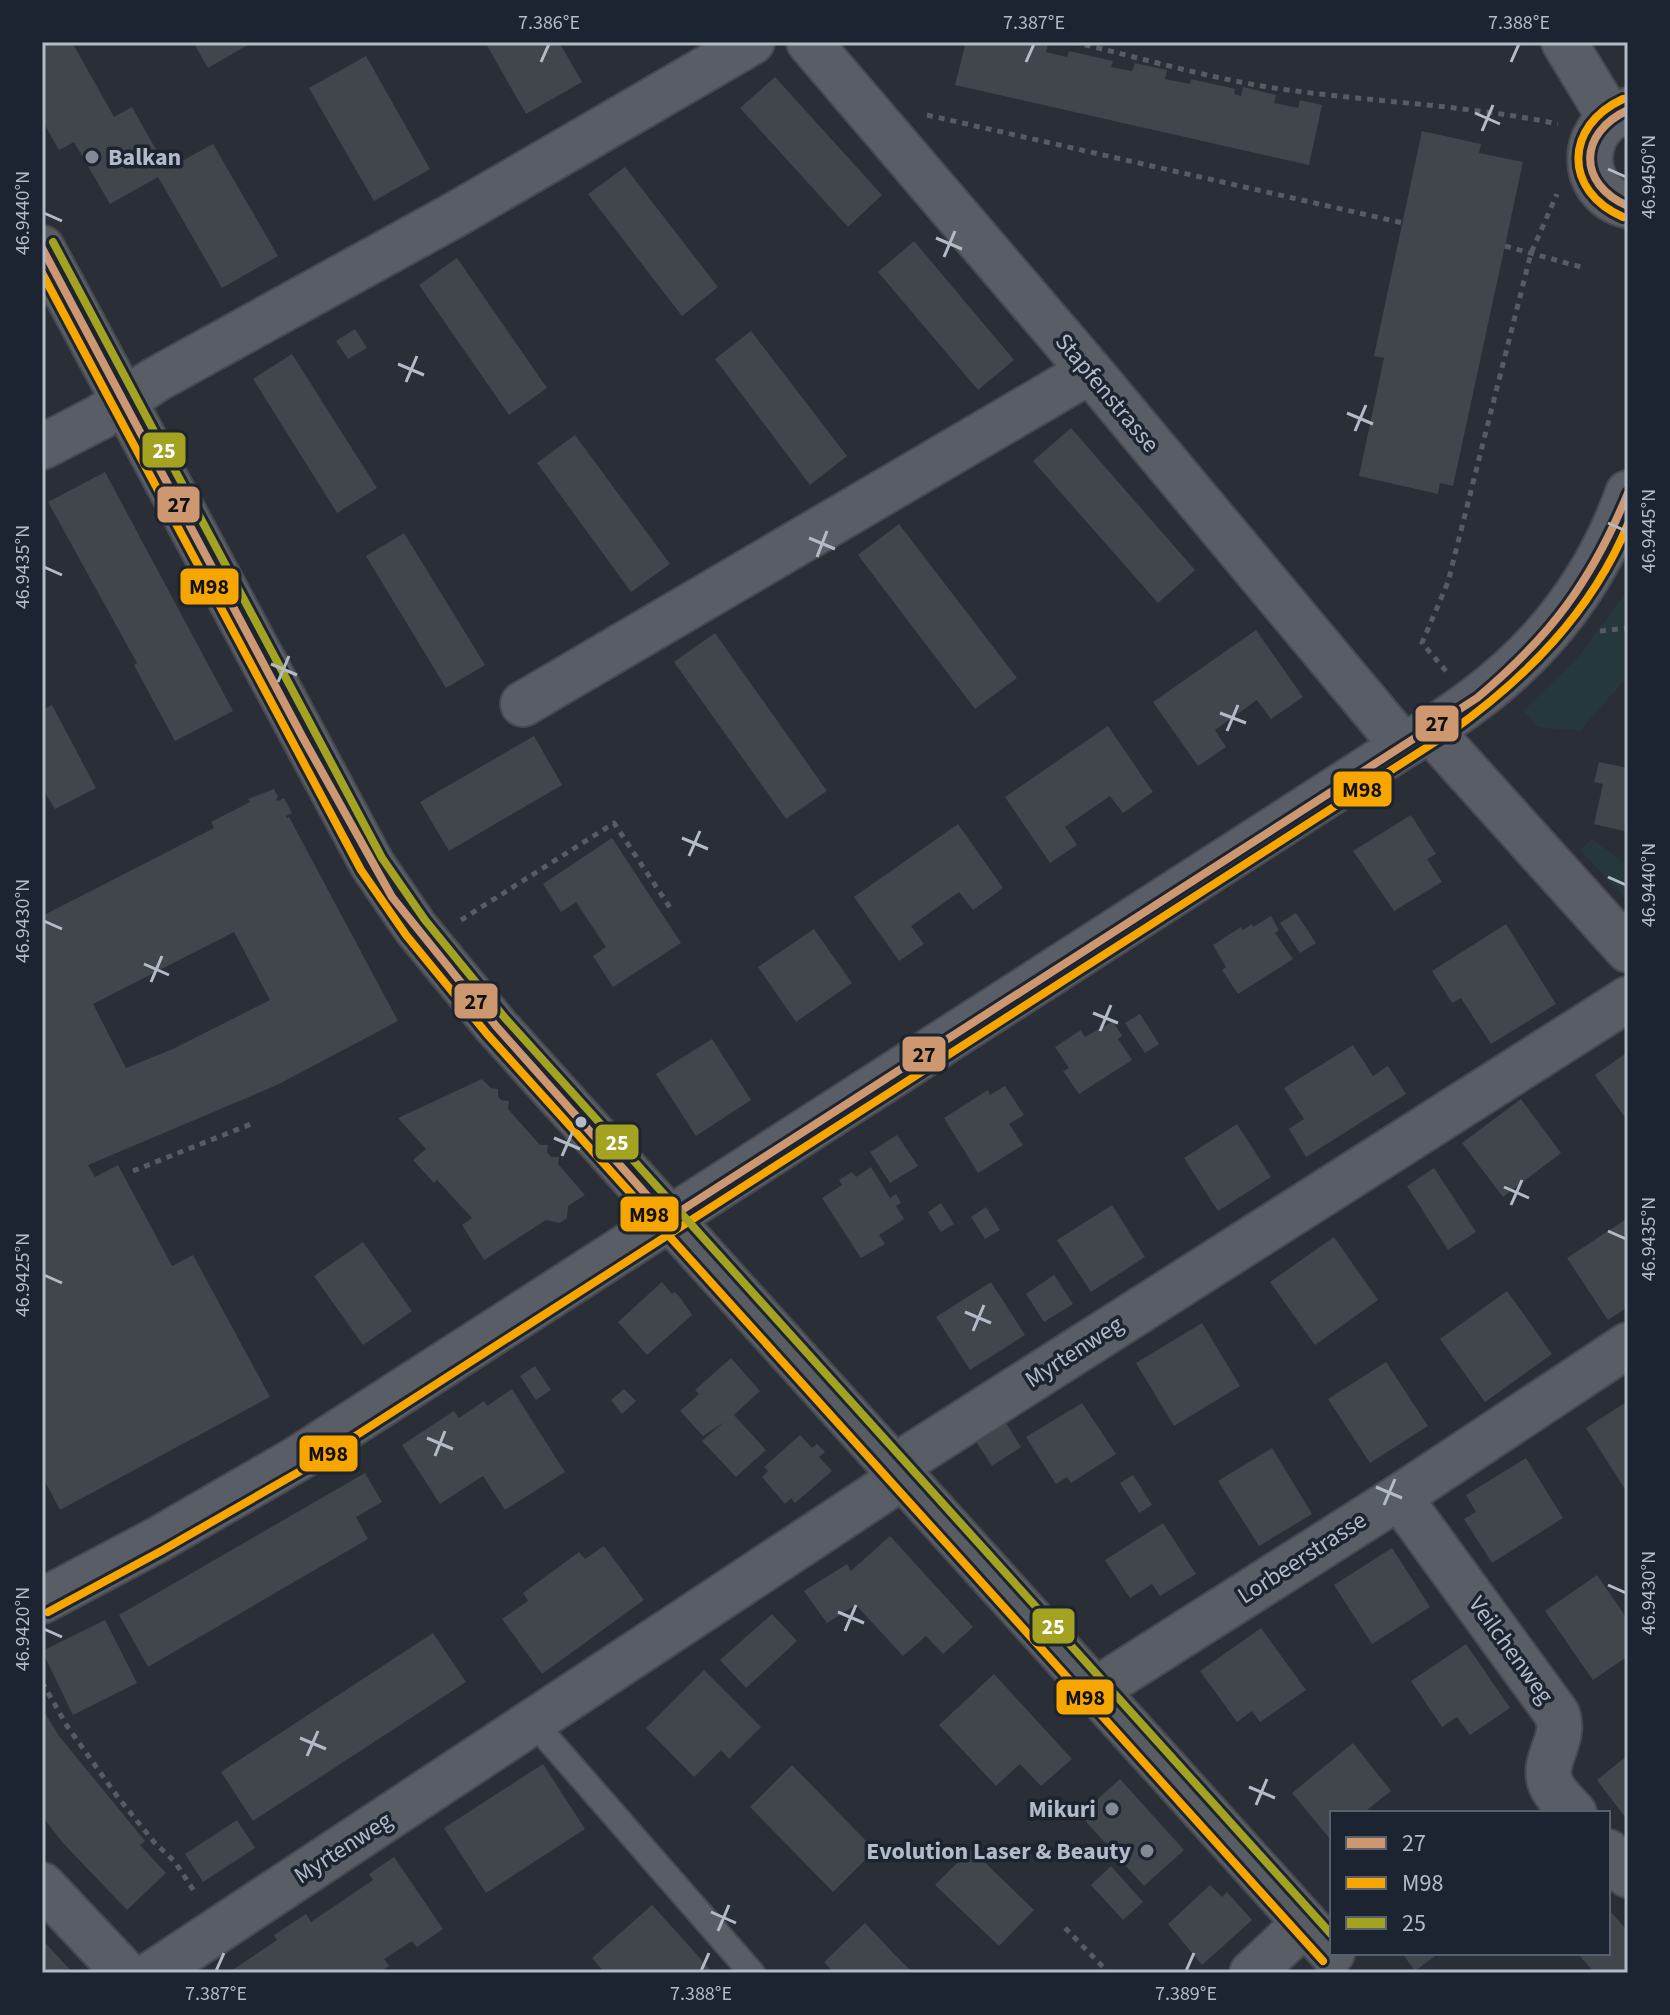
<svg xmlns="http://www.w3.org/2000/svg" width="1670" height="2015" font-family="'Source Sans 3',sans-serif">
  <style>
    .green { fill: #27383c }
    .building { fill: #41454c; fill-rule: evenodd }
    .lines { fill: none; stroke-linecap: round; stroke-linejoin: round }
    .lane-casing { stroke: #46494f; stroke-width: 28 }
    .street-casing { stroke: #46494f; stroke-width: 48 }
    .secondary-casing { stroke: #46494f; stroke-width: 48 }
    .path { stroke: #575c62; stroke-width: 5; stroke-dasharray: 6 6; stroke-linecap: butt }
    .lane { stroke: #595d65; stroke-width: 24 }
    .street { stroke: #595d65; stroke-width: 44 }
    .secondary { stroke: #585c63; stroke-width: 44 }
    .bus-1-casing { stroke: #1d2431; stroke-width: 14 }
    .bus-2-casing { stroke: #1d2431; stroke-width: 14 }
    .bus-3-casing { stroke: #1d2431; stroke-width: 14 }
    .bus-1 { stroke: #cd976f; stroke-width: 8 }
    .bus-2 { stroke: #f7a600; stroke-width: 8 }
    .bus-3 { stroke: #a4a221; stroke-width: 8 }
    .ticks { fill: none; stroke: #b3bac8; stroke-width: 3 }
    .poi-dot { fill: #838995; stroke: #1d2431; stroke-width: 3 }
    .bus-dot { fill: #b3bac8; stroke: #1d2431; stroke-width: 3 }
    .labels { text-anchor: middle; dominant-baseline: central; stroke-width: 7; stroke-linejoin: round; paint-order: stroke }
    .poi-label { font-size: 24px; font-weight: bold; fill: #b3bac8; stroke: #1d2431; text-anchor: end }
    .street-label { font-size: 24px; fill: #b3bac8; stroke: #1d2431 }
    .line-badge { stroke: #1d2431; stroke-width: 3 }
    .badge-label { font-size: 22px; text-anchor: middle; font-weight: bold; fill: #fff }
    .pale-badge-label { font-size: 22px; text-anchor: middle; font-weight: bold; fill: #111 }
    .neatline { fill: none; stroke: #b3bac8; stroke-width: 3 }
    .ticks-label { font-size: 20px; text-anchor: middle; fill: #b3bac8 }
  </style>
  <rect width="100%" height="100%" fill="#2a2e36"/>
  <g class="green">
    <path d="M1628,590V676L1580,731L1538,727L1523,711L1579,656Z"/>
    <path d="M1592,839L1628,866V901L1580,850Z"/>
  </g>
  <g class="building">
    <path d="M42,42H72L114,117L132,107L167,169L213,144L278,256L222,288L158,177L110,204L74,142L59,150L42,120Z"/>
    <path d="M193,42H253L208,68Z"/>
    <path d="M485,42H559L582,82L526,114Z"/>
    <path d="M955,42H1003L1014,45V42H1039L1048,44L1046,52L1067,57L1069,51L1113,61L1111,67L1132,71L1135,63L1167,70L1165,79L1190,84L1191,79L1235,89L1234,94L1241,96L1243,87L1276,95L1274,103L1298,108L1300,100L1322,105L1309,165L955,85L965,46Z"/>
    <path d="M366,56L430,169L374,201L309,88Z"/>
    <path d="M775,77L882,195L848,227L740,108Z"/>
    <path d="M1422,131L1481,144L1479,153L1523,162L1453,486L1440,483L1438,494L1359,476L1384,358L1374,356Z"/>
    <path d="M625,167L718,287L682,316L588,194Z"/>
    <path d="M914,241L1014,360L978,390L878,272Z"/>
    <path d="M457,258L547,388L509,415L419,285Z"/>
    <path d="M355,329L367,348L348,359L336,341Z"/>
    <path d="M751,331L847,456L810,485L715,359Z"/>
    <path d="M292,354L377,488L337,513L253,379Z"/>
    <path d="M1071,428L1195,570L1158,603L1033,461Z"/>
    <path d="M575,435L670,564L631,592L537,463Z"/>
    <path d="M105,472L233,711L175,741L134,665L137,663L48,502Z"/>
    <path d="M899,524L1017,678L975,709L858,555Z"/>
    <path d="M404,533L485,665L446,688L366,556Z"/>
    <path d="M1256,630L1303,697L1271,719L1257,700L1215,730L1226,747L1198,766L1153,702Z"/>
    <path d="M715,633L827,791L786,819L674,662Z"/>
    <path d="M52,705L96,788L55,809L42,788V710Z"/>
    <path d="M1108,726L1153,792L1123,813L1110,796L1065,827L1077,845L1050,863L1005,797Z"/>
    <path d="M534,736L562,785L449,851L420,802Z"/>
    <path d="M1599,762L1628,768V832L1594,824L1603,784L1594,782Z"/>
    <path d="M274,789L278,797L276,799L278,801L284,798L292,813L286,816L287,818L289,817L398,1021L277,1085L88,1165L95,1177L118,1165L172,1266L193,1255L270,1397L60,1510L42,1476V916L214,828L211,822L250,802L248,799ZM234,932L270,1000L173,1049L126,1068L93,1004Z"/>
    <path d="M1411,815L1436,854L1427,859L1442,882L1394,911L1353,851Z"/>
    <path d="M958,824L1003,888L973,910L959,892L911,926L924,944L899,961L854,897Z"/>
    <path d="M612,838L681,943L613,987L593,956L606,947L576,902L561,912L543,884Z"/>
    <path d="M1296,913L1316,943L1300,953L1280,923Z"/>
    <path d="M1271,916L1279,930L1275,933L1293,959L1238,994L1222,970L1226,967L1213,945L1241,927L1243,930L1252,924L1253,927Z"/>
    <path d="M1506,924L1556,1004L1491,1044L1461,998L1452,1003L1432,971Z"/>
    <path d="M814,929L852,983L796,1022L758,967Z"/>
    <path d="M1140,1014L1159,1044L1145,1053L1125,1023Z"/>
    <path d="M1113,1021L1122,1036L1118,1039L1132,1060L1079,1094L1063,1071L1069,1068L1055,1047L1081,1030L1085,1037Z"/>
    <path d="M712,1039L751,1100L696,1136L656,1074Z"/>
    <path d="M1353,1045L1373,1076L1388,1066L1406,1094L1306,1157L1289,1129L1304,1119L1284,1088Z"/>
    <path d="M1628,1052V1117L1626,1119L1595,1075Z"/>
    <path d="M482,1079L491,1088L498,1089V1096L501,1100L509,1101L508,1109L540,1145H548L547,1152L551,1157H559L558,1164L585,1195L568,1206L567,1218L560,1223L546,1220L484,1260L462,1225L472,1218L437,1180L434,1183L413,1160L426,1149L398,1118Z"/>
    <path d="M1005,1086L1024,1115L1009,1124L1023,1145L978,1173L944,1118L988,1090L990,1095Z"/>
    <path d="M1521,1099L1561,1153L1503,1197L1462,1143Z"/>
    <path d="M1237,1124L1271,1177L1218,1211L1184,1158Z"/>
    <path d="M897,1135L918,1166L890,1183L870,1152Z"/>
    <path d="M871,1167L890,1198L896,1194L901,1203L896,1206L904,1219L879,1235L885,1244L861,1258L822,1198L842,1185L839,1180L852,1172L856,1177Z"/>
    <path d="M1434,1168L1476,1232L1448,1250L1407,1186Z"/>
    <path d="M941,1203L954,1224L941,1232L928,1212Z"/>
    <path d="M1112,1205L1145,1257L1091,1292L1057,1240Z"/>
    <path d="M986,1207L1000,1230L985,1239L971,1217Z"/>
    <path d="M1625,1220L1628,1224V1307L1608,1320L1567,1258Z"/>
    <path d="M1334,1237L1378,1300L1315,1345L1270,1282Z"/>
    <path d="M363,1242L412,1311L363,1345L314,1276Z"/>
    <path d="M1054,1275L1073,1304L1044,1322L1026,1294Z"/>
    <path d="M662,1282L672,1294L674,1292L679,1296L692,1315L647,1355L618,1322Z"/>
    <path d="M991,1282L1025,1335L970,1370L936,1317Z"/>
    <path d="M1507,1291L1552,1354L1485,1402L1440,1339Z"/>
    <path d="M1202,1323L1240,1386L1174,1426L1136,1363Z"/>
    <path d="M731,1358L760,1391L734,1415L766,1450L736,1477L702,1441L724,1422L703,1436L680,1411L699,1394L695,1390Z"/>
    <path d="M1386,1362L1428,1426L1370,1463L1328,1399Z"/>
    <path d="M535,1366L551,1390L536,1400L520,1376Z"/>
    <path d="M512,1389L565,1472L505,1510L483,1476L440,1504L402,1445L454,1411L459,1418L484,1401L487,1406Z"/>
    <path d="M624,1389L636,1401L622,1414L611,1400Z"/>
    <path d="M1628,1401V1494L1586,1428Z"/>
    <path d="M1082,1403L1116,1454L1071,1483L1067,1477L1056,1484L1026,1437Z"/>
    <path d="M1003,1418L1021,1447L992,1466L973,1437Z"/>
    <path d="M800,1435L812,1448L817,1444L825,1452L819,1457L832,1471L795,1503L791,1498L785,1504L762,1477L768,1471L764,1467Z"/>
    <path d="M1272,1448L1312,1514L1259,1546L1218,1481Z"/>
    <path d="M1526,1458L1563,1518L1492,1563L1464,1519L1476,1512L1466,1495Z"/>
    <path d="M365,1473L382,1502L356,1517L368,1539L148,1667L119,1615Z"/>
    <path d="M1133,1475L1152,1505L1139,1513L1120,1483Z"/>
    <path d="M1163,1523L1196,1574L1160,1596L1152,1584L1130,1598L1105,1560Z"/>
    <path d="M890,1536L973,1627L943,1654L926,1636L903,1656L856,1605L827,1623L804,1591L847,1564L851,1571Z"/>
    <path d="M604,1546L644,1600L542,1674L502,1619L528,1601L523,1593L579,1552L585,1559Z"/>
    <path d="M1392,1548L1430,1607L1372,1644L1334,1585Z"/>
    <path d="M1597,1575L1628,1620V1656L1593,1680L1545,1611Z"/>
    <path d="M772,1614L797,1641L746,1688L720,1660Z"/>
    <path d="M105,1620L137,1683L73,1715L42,1651Z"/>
    <path d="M1261,1628L1306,1690L1260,1722L1252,1711L1237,1722L1200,1671Z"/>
    <path d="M433,1633L466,1682L253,1821L221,1772Z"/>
    <path d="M1466,1644L1510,1708L1470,1735L1457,1717L1442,1727L1411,1681Z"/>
    <path d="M704,1670L761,1727L729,1759L721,1750L694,1777L646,1728Z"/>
    <path d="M994,1674L1072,1759L1041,1786L1020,1764L996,1786L939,1725Z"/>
    <path d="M42,1708L59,1736L145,1841L140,1845L166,1873L127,1910L63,1843L42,1816Z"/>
    <path d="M1353,1743L1391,1791L1363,1813H1332L1330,1839L1292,1793Z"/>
    <path d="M1628,1755V1821L1597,1780Z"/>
    <path d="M543,1764L585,1829L486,1893L444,1828Z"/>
    <path d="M792,1765L875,1850L833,1892L750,1807Z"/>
    <path d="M1120,1779L1184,1850L1144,1886L1080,1815Z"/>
    <path d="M237,1820L255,1848L203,1882L185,1854Z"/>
    <path d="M971,1849L1034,1910L999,1946L935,1885Z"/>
    <path d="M394,1857L443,1929L417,1947L412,1941L384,1959L389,1966L379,1973H228L277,1940L274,1935L306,1914L311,1922L373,1880L369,1874Z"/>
    <path d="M1111,1866L1143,1902L1123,1920L1091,1885Z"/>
    <path d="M1210,1885L1222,1897L1227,1892L1252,1920L1202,1965L1168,1924Z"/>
    <path d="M652,1905L691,1948L713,1973H605L592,1958Z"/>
    <path d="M1608,1909L1628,1931V1973H1595L1577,1953H1608Z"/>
    <path d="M865,1923L895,1955L913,1973H834L824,1962Z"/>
    <path d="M42,1939L50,1948L73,1973H42Z"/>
    <path d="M1402,1953H1439L1415,1971Z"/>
  </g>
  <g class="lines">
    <defs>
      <path id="lane" d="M534,1723L752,1973"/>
      <g id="street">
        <path d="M809,42L1090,371L1403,746"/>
        <path d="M1564,42L1610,118"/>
        <path d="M1628,110C1578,124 1577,193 1628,206"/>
        <path d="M42,447L100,417L155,380L458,213L752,42"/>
        <path d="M523,704L1090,371"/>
        <path d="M1430,730L1628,950"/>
        <path d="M1399,1497L1557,1714C1567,1739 1542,1759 1550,1782C1554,1794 1566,1804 1574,1813"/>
        <path d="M42,1601L157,1540L297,1459L1403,746C1510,686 1586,610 1628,493"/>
        <path d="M1094,1691L1399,1497L1628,1345"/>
        <path d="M1608,1852L1628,1875"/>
        <path d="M42,1885L125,1973"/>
        <path d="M153,1973L883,1490L913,1455L1628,999"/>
        <path d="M1252,1973L1305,1923"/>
      </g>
      <path id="secondary" d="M42,248L372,864L415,927L496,1026L1332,1953"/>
    </defs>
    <use href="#lane" class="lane-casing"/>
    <use href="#street" class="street-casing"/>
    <use href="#secondary" class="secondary-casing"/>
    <g class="path">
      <path d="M1073,42C1142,58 1211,79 1281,89C1373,102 1467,105 1558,124"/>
      <path d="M927,115L1403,223"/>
      <path d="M1505,246L1581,267"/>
      <path d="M1600,631L1628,628"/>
      <path d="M1446,671L1422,643L1448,582L1531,253L1557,194"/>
      <path d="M461,920L614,823L673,912"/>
      <path d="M133,1171L251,1124"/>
      <path d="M42,1682L67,1726L117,1796L154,1842L175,1862L196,1894"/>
      <path d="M1065,1928L1109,1973"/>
    </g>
    <use href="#lane" class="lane"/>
    <use href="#street" class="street"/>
    <use href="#secondary" class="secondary"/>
    <defs>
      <g id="bus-1">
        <path d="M1628,110C1578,133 1577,184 1628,206"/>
        <path d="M42,248L303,738L392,897L496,1026L668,1219"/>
        <path d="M668,1219L1477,698C1551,636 1591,582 1628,493"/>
      </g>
      <g id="bus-2">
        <path d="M1623,99C1564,126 1563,191 1623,217"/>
        <path d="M42,273L361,870L406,935L487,1034L1323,1961"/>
        <path d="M48,1612L163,1550L304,1469L1449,733C1526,678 1591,613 1628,524"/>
      </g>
      <path id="bus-3" d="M53,242L382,858L425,920L505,1018L1332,1935"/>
    </defs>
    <use href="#bus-1" class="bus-1-casing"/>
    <use href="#bus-2" class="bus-2-casing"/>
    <use href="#bus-3" class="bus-3-casing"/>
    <use href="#bus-1" class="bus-1"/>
    <use href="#bus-2" class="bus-2"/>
    <use href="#bus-3" class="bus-3"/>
  </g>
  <path class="ticks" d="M541,62L549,44M1026,62L1034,44M1511,62L1519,44M1475,113L1500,124M1482,131L1493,105M1608,169L1626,177M44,213L62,221M936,238L962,249M944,257L955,231M398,364L424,375M406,382L417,356M1347,413L1373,424M1355,431L1366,405M1608,523L1626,531M809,538L835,549M817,557L827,531M44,567L62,575M271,664L297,675M278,682L289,656M1220,713L1246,723M1227,731L1238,705M682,838L708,849M689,856L700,831M1608,877L1626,885M44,921L62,929M144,964L169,975M151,982L162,956M1093,1013L1118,1023M1100,1031L1111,1005M554,1138L580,1149M562,1156L573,1131M1504,1187L1529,1198M1511,1205L1522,1180M1608,1231L1626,1239M44,1275L62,1283M965,1312L991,1323M973,1331L984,1305M427,1438L453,1449M435,1456L445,1431M1376,1487L1402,1498M1384,1505L1395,1479M1608,1585L1626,1593M838,1612L864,1623M44,1629L62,1637M845,1631L856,1605M300,1738L326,1749M307,1756L318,1731M1249,1787L1275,1798M1256,1805L1267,1779M711,1912L736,1923M718,1931L729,1905M216,1971L224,1953M701,1971L709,1953M1186,1971L1194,1953"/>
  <g class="poi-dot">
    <circle cx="92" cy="157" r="8"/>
    <circle cx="1112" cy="1809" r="8"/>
    <circle cx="1147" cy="1851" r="8"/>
  </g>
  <circle class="bus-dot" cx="581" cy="1122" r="7"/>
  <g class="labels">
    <g class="poi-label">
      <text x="108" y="157" text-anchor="start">Balkan</text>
      <text x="1096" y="1809">Mikuri</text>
      <text x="1131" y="1851">Evolution Laser &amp; Beauty</text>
    </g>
    <g class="street-label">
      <text transform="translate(1107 393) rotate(50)">Stapfenstrasse</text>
      <text transform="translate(1074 1352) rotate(-33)">Myrtenweg</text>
      <text transform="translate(1302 1558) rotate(-33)">Lorbeerstrasse</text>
      <text transform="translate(1511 1650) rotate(54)">Veilchenweg</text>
      <text transform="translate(343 1848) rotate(-33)">Myrtenweg</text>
    </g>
  </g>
  <g class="line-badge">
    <rect x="141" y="431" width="46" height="38" rx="8" fill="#a4a221"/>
    <rect x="156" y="485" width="45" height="39" rx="8" fill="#cd976f"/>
    <rect x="179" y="567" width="61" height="39" rx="8" fill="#f7a600"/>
    <rect x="1414" y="704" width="46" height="39" rx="8" fill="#cd976f"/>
    <rect x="1332" y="770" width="61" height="38" rx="8" fill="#f7a600"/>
    <rect x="453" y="982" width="46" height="38" rx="8" fill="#cd976f"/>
    <rect x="901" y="1035" width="46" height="38" rx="8" fill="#cd976f"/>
    <rect x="594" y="1123" width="46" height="38" rx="8" fill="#a4a221"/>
    <rect x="619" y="1195" width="61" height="38" rx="8" fill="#f7a600"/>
    <rect x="298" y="1434" width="61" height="39" rx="8" fill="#f7a600"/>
    <rect x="1031" y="1607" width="45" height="38" rx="8" fill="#a4a221"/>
    <rect x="1055" y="1678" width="60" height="38" rx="8" fill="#f7a600"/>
  </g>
  <g class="badge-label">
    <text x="164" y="458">25</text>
    <text x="617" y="1150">25</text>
    <text x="1053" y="1634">25</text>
  </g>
  <g class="pale-badge-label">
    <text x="179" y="512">27</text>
    <text x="209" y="594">M98</text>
    <text x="1437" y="731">27</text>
    <text x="1362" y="797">M98</text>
    <text x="476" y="1009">27</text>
    <text x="924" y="1062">27</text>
    <text x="649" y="1222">M98</text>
    <text x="328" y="1461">M98</text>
    <text x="1085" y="1705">M98</text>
  </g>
  <rect width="1670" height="2015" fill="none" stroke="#1d2431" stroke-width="88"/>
  <rect x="1330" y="1811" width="280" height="144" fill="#1d2431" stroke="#59606d" stroke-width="2"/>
  <rect x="1346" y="1837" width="40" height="12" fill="#cd976f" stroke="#59606d" stroke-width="2"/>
  <text x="1402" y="1851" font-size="24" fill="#b3bac8">27</text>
  <rect x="1346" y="1877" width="40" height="12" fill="#f7a600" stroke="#59606d" stroke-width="2"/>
  <text x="1402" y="1891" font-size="24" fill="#b3bac8">M98</text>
  <rect x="1346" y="1917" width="40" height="12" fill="#a4a221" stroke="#59606d" stroke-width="2"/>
  <text x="1402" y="1931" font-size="24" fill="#b3bac8">25</text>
  <rect x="44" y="44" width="1582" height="1927" class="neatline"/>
  <g class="ticks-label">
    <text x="549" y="29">7.386°E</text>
    <text x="1034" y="29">7.387°E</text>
    <text x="1519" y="29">7.388°E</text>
    <text transform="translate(1648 177) rotate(-90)" y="7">46.9450°N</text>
    <text transform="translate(22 213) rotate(-90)" y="7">46.9440°N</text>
    <text transform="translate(1648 531) rotate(-90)" y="7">46.9445°N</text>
    <text transform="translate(22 567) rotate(-90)" y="7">46.9435°N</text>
    <text transform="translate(1648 885) rotate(-90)" y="7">46.9440°N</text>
    <text transform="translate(22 921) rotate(-90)" y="7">46.9430°N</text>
    <text transform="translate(1648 1239) rotate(-90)" y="7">46.9435°N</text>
    <text transform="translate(22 1275) rotate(-90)" y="7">46.9425°N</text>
    <text transform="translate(1648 1593) rotate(-90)" y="7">46.9430°N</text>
    <text transform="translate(22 1629) rotate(-90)" y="7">46.9420°N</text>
    <text x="216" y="2000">7.387°E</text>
    <text x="701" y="2000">7.388°E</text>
    <text x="1186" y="2000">7.389°E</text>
  </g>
</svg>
